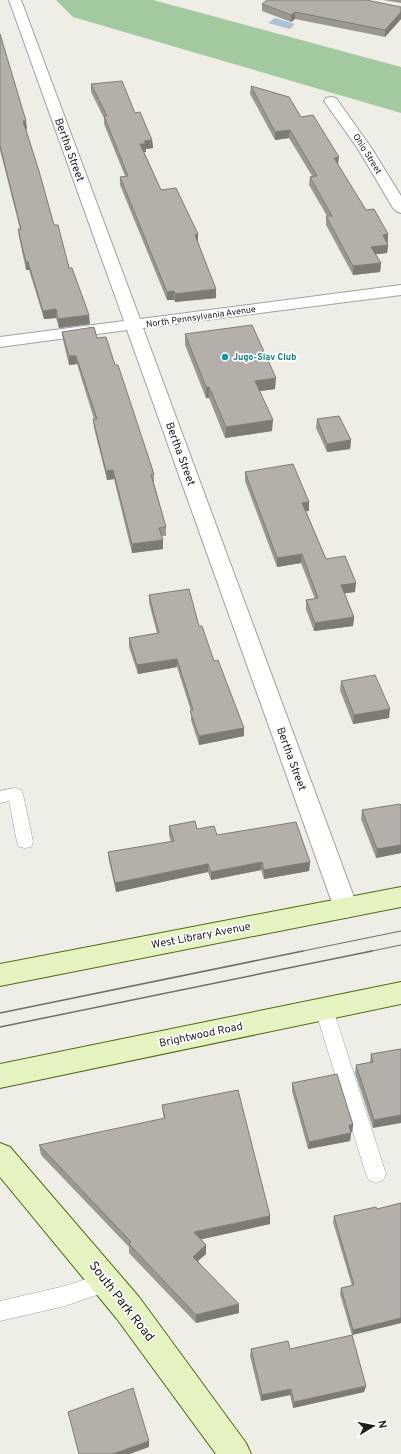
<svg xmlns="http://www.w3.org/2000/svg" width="401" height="1454" font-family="Overpass,sans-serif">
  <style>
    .forest { fill: #a2c9a0 }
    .water { fill: #acc3d7 }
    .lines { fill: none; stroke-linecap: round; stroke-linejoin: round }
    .lane-casing { stroke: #a0a0a0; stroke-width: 1 }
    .street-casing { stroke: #a0a0a0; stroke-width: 2 }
    .secondary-casing { stroke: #4c6b11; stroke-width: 2 }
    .lane { fill: #fff; fill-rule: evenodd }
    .street { fill: #fff; fill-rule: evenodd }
    .secondary { fill: #e4f3c0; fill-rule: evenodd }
    .tram-far1 { stroke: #6d6d6d; stroke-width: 1 }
    .tram { stroke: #6d6d6d; stroke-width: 1.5 }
    .wall { fill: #9b9791 }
    .shaded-wall { fill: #7e7b76 }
    .building { fill: #b4b0a9; stroke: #7e7b76 }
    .culture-dot { fill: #0f9aa8; stroke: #fff; stroke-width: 1.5 }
    .labels { text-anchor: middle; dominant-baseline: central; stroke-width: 3.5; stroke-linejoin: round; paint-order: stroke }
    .far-street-label { font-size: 9px; fill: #1f1f1f; stroke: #fff }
    .far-culture-label { font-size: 9px; font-weight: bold; fill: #0d838f; stroke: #fff; text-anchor: start }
    .street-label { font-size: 11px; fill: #1f1f1f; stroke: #fff }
    .near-street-label { font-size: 13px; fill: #1f1f1f; stroke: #fff }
  </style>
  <rect width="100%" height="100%" fill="#efeee6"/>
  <path class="forest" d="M56,0H153L401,67V113L73,17Z"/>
  <path class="water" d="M275,18L295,24L290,29L268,23Z"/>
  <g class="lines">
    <defs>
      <g id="lane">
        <path d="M15,788L21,790L23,794L33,842L31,847L25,848L19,847L17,842L9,801L0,803V791Z"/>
        <path d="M324,1001L330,1004L333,1009L386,1174L383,1180L376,1183L369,1180L366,1174L315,1009L318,1004Z"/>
        <path d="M107,1272L114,1275L117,1282L114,1289L65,1306L0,1321V1301L65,1286Z"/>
      </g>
      <g id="street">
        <path d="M9,0H21L140,319L401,285V295L143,328L358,908L355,915L346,918L337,915L334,908L127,330L0,347V337L124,321Z"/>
        <path d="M331,97L336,98L372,149L401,196V213L396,211L393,208L358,149L324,101L326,98Z"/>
      </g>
      <g id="secondary">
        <path d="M401,887V907L0,986V964Z"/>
        <path d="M401,982V1004L0,1088V1064Z"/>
        <path d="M0,1143L10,1147L139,1297L246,1443L251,1454H216L117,1319L0,1177Z"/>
      </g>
    </defs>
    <use href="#lane" class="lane-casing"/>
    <use href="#street" class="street-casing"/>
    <use href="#secondary" class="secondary-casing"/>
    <use href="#lane" class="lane"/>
    <use href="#street" class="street"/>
    <use href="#secondary" class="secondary"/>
    <g class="tram-far1">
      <path d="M298,952L401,931"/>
      <path d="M367,952L401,945"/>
    </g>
    <g class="tram">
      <path d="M0,1013L303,951"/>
      <path d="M0,1027L372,951"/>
    </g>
  </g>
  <g class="wall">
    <path d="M383,0H401V3Z"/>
    <path d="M262,4L401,7V19L385,37L295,19L291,22L262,11Z"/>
    <path d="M0,34L27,129H26L54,225L90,324L59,328L56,318L44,319L29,270H26L19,237L18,229H20L0,150Z"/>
    <path d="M91,84L135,113L152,140L153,148L146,149V152H144L161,190L198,234V242L216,298L175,302L174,300H167L120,185V177L125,176L104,124V118L91,92Z"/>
    <path d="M251,86L301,117L338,165L366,210L388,242H387L388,245L387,253L375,254L381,263L380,272L353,275L326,225V216H327L309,185L310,177L312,176L289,138L275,140L250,94Z"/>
    <path d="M62,332L97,338L115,365L154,474V483L166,527V536H162L163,549L132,553L114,479L107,480L94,428L93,419H94L77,364L69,365L63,340Z"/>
    <path d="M185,334L275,389L260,391L272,431L225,438L209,398H206L185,345Z"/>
    <path d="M317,419L351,440L350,449L327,452L316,428Z"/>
    <path d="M245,472L309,502V511H306L326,559L355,592L344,593L354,617L353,626L314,631L306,609V600L315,599L301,563L277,567L245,481Z"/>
    <path d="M149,595L199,626L214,661L244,736L199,745L191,720V711L177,667L138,674L129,647V638L157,633L149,603Z"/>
    <path d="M341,681L389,718L353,724L340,690Z"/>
    <path d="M401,805V853L376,858L361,819L362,810Z"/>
    <path d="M169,826L197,829L310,862L309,871L264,879L261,870L211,880L208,872L116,892L109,861L108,852L171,842L169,835Z"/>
    <path d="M401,1049L373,1128L355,1073L356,1065L370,1062L371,1054Z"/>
    <path d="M292,1083L353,1125L352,1132H351L350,1141L308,1149L292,1091Z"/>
    <path d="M162,1105L270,1224L201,1239L206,1245V1254L198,1261L239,1313L196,1323L129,1253V1247L41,1155L39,1145L164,1119L163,1114Z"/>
    <path d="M401,1203V1323L352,1335L340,1294L341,1288L352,1286L333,1222L334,1216L377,1209Z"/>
    <path d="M251,1349L366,1386L364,1392L293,1408L290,1395L261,1401L250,1356Z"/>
  </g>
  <g class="shaded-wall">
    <path d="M295,12V19L291,22V15Z"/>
    <path d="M401,12V19L385,37V30Z"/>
    <path d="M23,121H26L27,129H24Z"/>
    <path d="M290,130L289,138L275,140V132Z"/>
    <path d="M152,140L153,148L146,149V152H140V144L144,141Z"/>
    <path d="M339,157L338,165L334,158Z"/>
    <path d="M198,234V243L195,235Z"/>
    <path d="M388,234V242L382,243L383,235Z"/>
    <path d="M388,245L387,253L370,255L371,247Z"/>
    <path d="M26,262H28L29,270H26Z"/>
    <path d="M381,263L380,272L353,275V266Z"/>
    <path d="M216,289V298L175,302V294Z"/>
    <path d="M174,291V300H167V292Z"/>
    <path d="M56,309V318L44,319L43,311Z"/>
    <path d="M89,315L90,324L59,328L58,319Z"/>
    <path d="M69,356H76L77,364L69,365Z"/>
    <path d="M276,378L275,389L254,392L255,381Z"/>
    <rect x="206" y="387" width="3" height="11"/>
    <path d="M273,420L272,431L225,438L226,427Z"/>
    <path d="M351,440L350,449L327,452V444Z"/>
    <path d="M113,470L114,479L107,480L106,471Z"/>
    <path d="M309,502V511L302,512V503Z"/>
    <path d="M163,540V549L132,553V544Z"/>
    <path d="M302,554L301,563L277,567V558Z"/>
    <path d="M356,583L355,592L340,594L341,585Z"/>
    <path d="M354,617L353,626L314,631L315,623Z"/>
    <path d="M177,659V667L138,674L137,665Z"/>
    <path d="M390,709L389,718L353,724L354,715Z"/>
    <path d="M244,728V736L199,745V736Z"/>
    <path d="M401,845V853L376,858L377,849Z"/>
    <path d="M262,862L261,870L211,880V872Z"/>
    <path d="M310,862L309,871L264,879V870Z"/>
    <path d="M208,864V872L116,892L115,883Z"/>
    <path d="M401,1115V1123L373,1128L374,1120Z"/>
    <path d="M349,1125H353L352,1132L347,1133Z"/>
    <path d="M351,1133L350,1141L308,1149L309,1142Z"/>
    <path d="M270,1216V1224L194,1241V1232Z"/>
    <path d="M206,1245V1254L193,1265V1257Z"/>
    <path d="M239,1304V1313L196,1323V1315Z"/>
    <path d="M401,1318V1323L352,1335L353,1330Z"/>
    <path d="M366,1386L364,1392L293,1408L294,1402Z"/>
    <path d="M291,1389L290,1395L261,1401L262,1395Z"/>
    <path d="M149,1441V1447L130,1454H113Z"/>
  </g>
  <g class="building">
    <path d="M267,0H366L401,7V12L385,30L295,12L291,15L262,4Z"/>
    <path d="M0,34L26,121H23L39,171L54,225H58L69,268H72L89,315L58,319L56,309L43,311L28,262H26L18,229H21L0,146Z"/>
    <path d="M122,81L135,113L140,112L152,140L144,141L146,144H140L161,190L176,188L198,234L195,235L216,289L175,294L174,291L167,292L120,177L128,176L104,116H107L91,84Z"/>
    <path d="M251,86L289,97L301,117L313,115L339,157L334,158L366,210L374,209L388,234L383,235L388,245L371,247L381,263L353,266L326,216H332L310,177L317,176L290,130L275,132Z"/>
    <path d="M252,325L276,378L255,381L273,420L226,427L209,387H206L185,334Z"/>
    <path d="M94,327L97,338L106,337L115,365H118L122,377L154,474L151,475L166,527L159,528L163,540L132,544L113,470L106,471L93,419H97L76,356H69L62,332Z"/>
    <path d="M339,416L351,440L327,444L317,419Z"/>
    <path d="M293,464L309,502L302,503L326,559L345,556L356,583L341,585L354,617L315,623L306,600L318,598L302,554L277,558L245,472Z"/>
    <path d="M189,589L199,626H202L214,661L218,660L244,728L199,736L190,711L193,710L177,659L137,665L129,638L159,633L149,595Z"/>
    <path d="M375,675L390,709L354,715L341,681Z"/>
    <path d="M400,804L401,805V845L377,849L362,810Z"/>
    <path d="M195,821L197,829L214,826L217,835L296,822L310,862L264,870L262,862L211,872L208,864L115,883L108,852L174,841L169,826Z"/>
    <path d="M401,1049V1115L374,1120L356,1065L373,1062L371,1054Z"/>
    <path d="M337,1074L353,1125H349L351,1133L309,1142L292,1083Z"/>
    <path d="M238,1090L270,1216L194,1232L206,1245L193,1257L239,1304L196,1315L129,1244L131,1242L39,1145L165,1118L162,1105Z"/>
    <path d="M401,1203V1318L353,1330L341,1288L354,1285L334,1216L376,1207L377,1209Z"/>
    <path d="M352,1335L366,1386L294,1402L291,1389L262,1395L251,1349L288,1341L290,1349Z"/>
    <path d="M133,1388L149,1441L113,1454H79L68,1412Z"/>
  </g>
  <circle class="culture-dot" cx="225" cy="357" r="4"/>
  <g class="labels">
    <g class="far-street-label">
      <text transform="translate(367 154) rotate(58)">Ohio Street</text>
      <text transform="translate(201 317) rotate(-8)">North Pennsylvania Avenue</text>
    </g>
    <g class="far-culture-label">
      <text x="233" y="357">Jugo-Slav Club</text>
    </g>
    <g class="street-label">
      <text transform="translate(69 150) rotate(70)">Bertha Street</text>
      <text transform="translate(180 454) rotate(70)">Bertha Street</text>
      <text transform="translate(291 759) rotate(70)">Bertha Street</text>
      <text transform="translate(201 936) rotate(-11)">West Library Avenue</text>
      <text transform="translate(201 1035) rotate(-12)">Brightwood Road</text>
    </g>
    <g class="near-street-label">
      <text transform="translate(121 1302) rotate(52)">South Park Road</text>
    </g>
  </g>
  <g transform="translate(373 1426) rotate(80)" stroke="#ffffff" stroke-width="3" paint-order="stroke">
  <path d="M0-3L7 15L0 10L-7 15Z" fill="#1f1f1f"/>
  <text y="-6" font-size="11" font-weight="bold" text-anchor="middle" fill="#1f1f1f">N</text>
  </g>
</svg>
